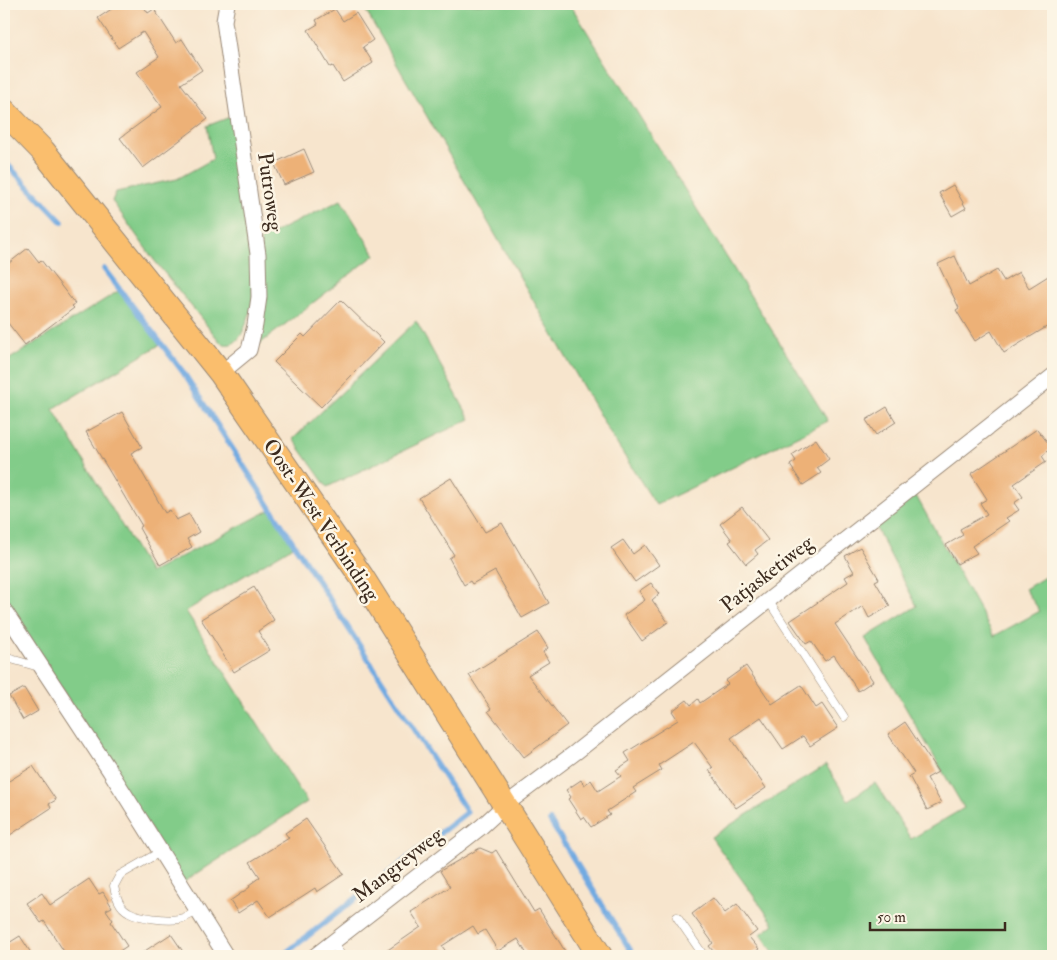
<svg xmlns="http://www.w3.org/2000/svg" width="1057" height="960" font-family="'IM FELL Double Pica',serif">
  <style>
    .green { fill: #82cc89; stroke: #5e7b54 }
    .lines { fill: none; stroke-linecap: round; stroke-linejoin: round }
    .stream { stroke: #72aae1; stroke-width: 5.5 }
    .building { fill: #edb177 }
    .lane-casing { stroke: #998876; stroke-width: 9 }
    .street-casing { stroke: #998876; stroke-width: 17 }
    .primary-casing { stroke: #998876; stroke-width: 26 }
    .lane { stroke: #fff; stroke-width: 8 }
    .street { stroke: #fff; stroke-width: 15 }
    .primary { stroke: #fabe6d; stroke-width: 24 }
    .labels { text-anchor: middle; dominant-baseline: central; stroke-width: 5; stroke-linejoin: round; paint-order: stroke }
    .street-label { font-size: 21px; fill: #3b2a1e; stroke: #fcf5e5 }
  </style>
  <rect width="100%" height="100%" fill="#fcf5e5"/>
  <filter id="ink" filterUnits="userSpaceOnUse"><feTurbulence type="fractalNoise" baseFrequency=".02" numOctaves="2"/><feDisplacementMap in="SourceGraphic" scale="10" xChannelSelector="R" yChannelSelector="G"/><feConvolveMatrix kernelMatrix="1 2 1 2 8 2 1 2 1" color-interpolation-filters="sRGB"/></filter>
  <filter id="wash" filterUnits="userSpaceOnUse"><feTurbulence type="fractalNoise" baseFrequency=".0096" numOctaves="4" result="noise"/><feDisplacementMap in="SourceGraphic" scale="20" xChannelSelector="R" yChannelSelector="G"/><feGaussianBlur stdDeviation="1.12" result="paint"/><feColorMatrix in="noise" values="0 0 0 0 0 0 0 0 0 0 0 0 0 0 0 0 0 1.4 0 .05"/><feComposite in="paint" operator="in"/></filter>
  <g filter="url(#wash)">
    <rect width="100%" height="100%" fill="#f7e5cd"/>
    <g class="green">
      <path d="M362,4H570L828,421L656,505L611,435Z"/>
      <path d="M230,117C240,172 255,237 253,292C253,305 249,318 244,329C240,339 233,348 221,343L154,260L112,201L116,192L177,179L213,159L207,126Z"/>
      <path d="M341,200L375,255L253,349L261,239Z"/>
      <path d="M120,290L161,344L53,409L150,573L272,509L295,545L186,611L307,802L184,882L4,598V355L8,360Z"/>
      <path d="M416,321L470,419L327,487L293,439Z"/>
      <path d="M915,494L994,636L1040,611L1025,589L1053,572V956H776L761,934L774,924L711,837L826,765L848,800L875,783L911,839L964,808L865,638L917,606L875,526Z"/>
    </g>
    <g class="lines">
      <g class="stream">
        <path d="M4,161L62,222"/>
        <path d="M104,269L183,372L467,812L282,956"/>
        <path d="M550,821L634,956"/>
      </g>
    </g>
    <g id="blocks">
      <g class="building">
        <path d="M119,4H142L148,13L154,9L176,43L182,39L202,70L181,84L208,119L143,168L120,138L162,107L137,72L159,57L143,32L118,48L98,18Z"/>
        <path d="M335,9L343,21L356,13L373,40L363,47L373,63L343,82L333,66L330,67L308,30L318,24L316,20Z"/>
        <path d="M304,149L314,172L284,185L274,163Z"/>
        <path d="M953,185L966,208L952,216L939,193Z"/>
        <path d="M28,248L39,262L41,260L75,304L72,306L74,308L25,345L4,318V267Z"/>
        <path d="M955,256L969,286L997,270L1004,281L1019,272L1029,288L1053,273V323L1004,353L991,331L975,341L956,310L959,308L938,264Z"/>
        <path d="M341,300L384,342L321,407L274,362L302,334L305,337Z"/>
        <path d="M887,407L896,422L876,435L866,420Z"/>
        <path d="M122,412L142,447L131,453L165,513L170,510L176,520L189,514L199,532L187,539L192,547L160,565L139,528L142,526L86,432Z"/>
        <path d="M1037,429L1052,448L1042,456L1046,462L1014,484L1023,497L1014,503L1019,510L1006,518L1009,521L972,546L977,553L957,564L946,545L963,535L960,529L987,514L980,503L987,499L971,474Z"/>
        <path d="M816,439L829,459L817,468L821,473L803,485L790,465L796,461L792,455Z"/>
        <path d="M451,478L485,532L502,523L549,603L522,618L495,571L472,584L470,581L464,585L449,558L454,555L419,498Z"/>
        <path d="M742,507L768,540L755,550L758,554L746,564L729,542L732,540L720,524Z"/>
        <path d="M623,540L633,554L645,545L659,565L635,582L611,548Z"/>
        <path d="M860,547L879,579L875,581L890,606L869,618L863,606L835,624L873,681L858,691L834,655L825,661L811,641L806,644L790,621L848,582L845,577L854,572L845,556Z"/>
        <path d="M651,583L659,594L652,600L668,622L642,641L624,615L645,600L639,591Z"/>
        <path d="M254,587L274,620L258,631L270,650L234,672L201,619Z"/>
        <path d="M538,632L548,648L543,652L549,662L528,675L567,725L524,757L488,711L491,709L469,675Z"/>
        <path d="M746,666L772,704L801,685L816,708L822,704L838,728L810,746L803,736L783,749L761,717L731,738L766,788L736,808L709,770L713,768L694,742L659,765L662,770L633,788L636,792L607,811L610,815L591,827L584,817L581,819L568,799L571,797L566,790L581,780L584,785L591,780L598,791L621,776L616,770L630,761L625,753L678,720L672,711L687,700L691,705L698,699L700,703L728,684L725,681Z"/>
        <path d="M24,688L38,711L23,720L9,696Z"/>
        <path d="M905,722L938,772L927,778L941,803L927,810L909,776L914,773L888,734Z"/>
        <path d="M33,766L56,800L49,804L51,808L4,839V784Z"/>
        <path d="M306,819L344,874L317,892L315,888L270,917L258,900L238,913L230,901L250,887L249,885L260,877L250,862L289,838L285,833Z"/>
        <path d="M480,848L492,853L496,850L534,912L539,909L568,956H528L518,939L498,951L485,930L478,934L473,926L442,946L449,956H379L421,927L411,912L450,887L440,871Z"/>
        <path d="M89,879L99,894L103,892L112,907L106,910L113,920L111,922L127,946L112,956H67L44,921L41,923L27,903L42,893L50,905Z"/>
        <path d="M713,898L725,913L737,904L757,931L749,937L759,949L750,956H717L709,946L713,943L692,914Z"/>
        <path d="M171,934L186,956H137Z"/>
        <path d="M20,936L33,956H4V946Z"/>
      </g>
    </g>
  </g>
  <g filter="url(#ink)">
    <use href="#blocks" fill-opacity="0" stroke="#998876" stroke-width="1"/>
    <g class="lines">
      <defs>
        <g id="lane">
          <path d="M768,600L844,717"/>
          <path d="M4,657L39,667"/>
          <path d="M160,852L120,875L114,886C116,896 119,907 129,912C139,918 168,921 179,919C185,918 192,914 197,911"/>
          <path d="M677,917L704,956"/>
          <path d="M332,943L342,956"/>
        </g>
        <g id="street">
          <path d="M221,373L249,350L255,325L259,297L258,254L224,21L227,4"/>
          <path d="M4,610L110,771L226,956"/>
          <path d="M315,956L481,827L505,805L576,752L1053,376"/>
        </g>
        <path id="primary" d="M4,111L43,151L221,373L361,576L600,956"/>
      </defs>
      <use href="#lane" class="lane-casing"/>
      <use href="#street" class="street-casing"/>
      <use href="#primary" class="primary-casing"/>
      <use href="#lane" class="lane"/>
      <use href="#street" class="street"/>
      <use href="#primary" class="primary"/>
    </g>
  </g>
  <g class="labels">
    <g class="street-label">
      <text transform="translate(270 192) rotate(82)">Putroweg</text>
      <text transform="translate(321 520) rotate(56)">Oost-West Verbinding</text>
      <text transform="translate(767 574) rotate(-38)">Patjasketiweg</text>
      <text transform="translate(398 865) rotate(-38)">Mangreyweg</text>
    </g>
  </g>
  <rect width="1057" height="960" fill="none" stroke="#fcf5e5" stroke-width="20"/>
  <path d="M870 922v8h135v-8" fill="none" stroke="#3b2a1e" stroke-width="2.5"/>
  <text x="877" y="922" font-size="15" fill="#3b2a1e" stroke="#fcf5e5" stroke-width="4" paint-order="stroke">50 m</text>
</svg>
